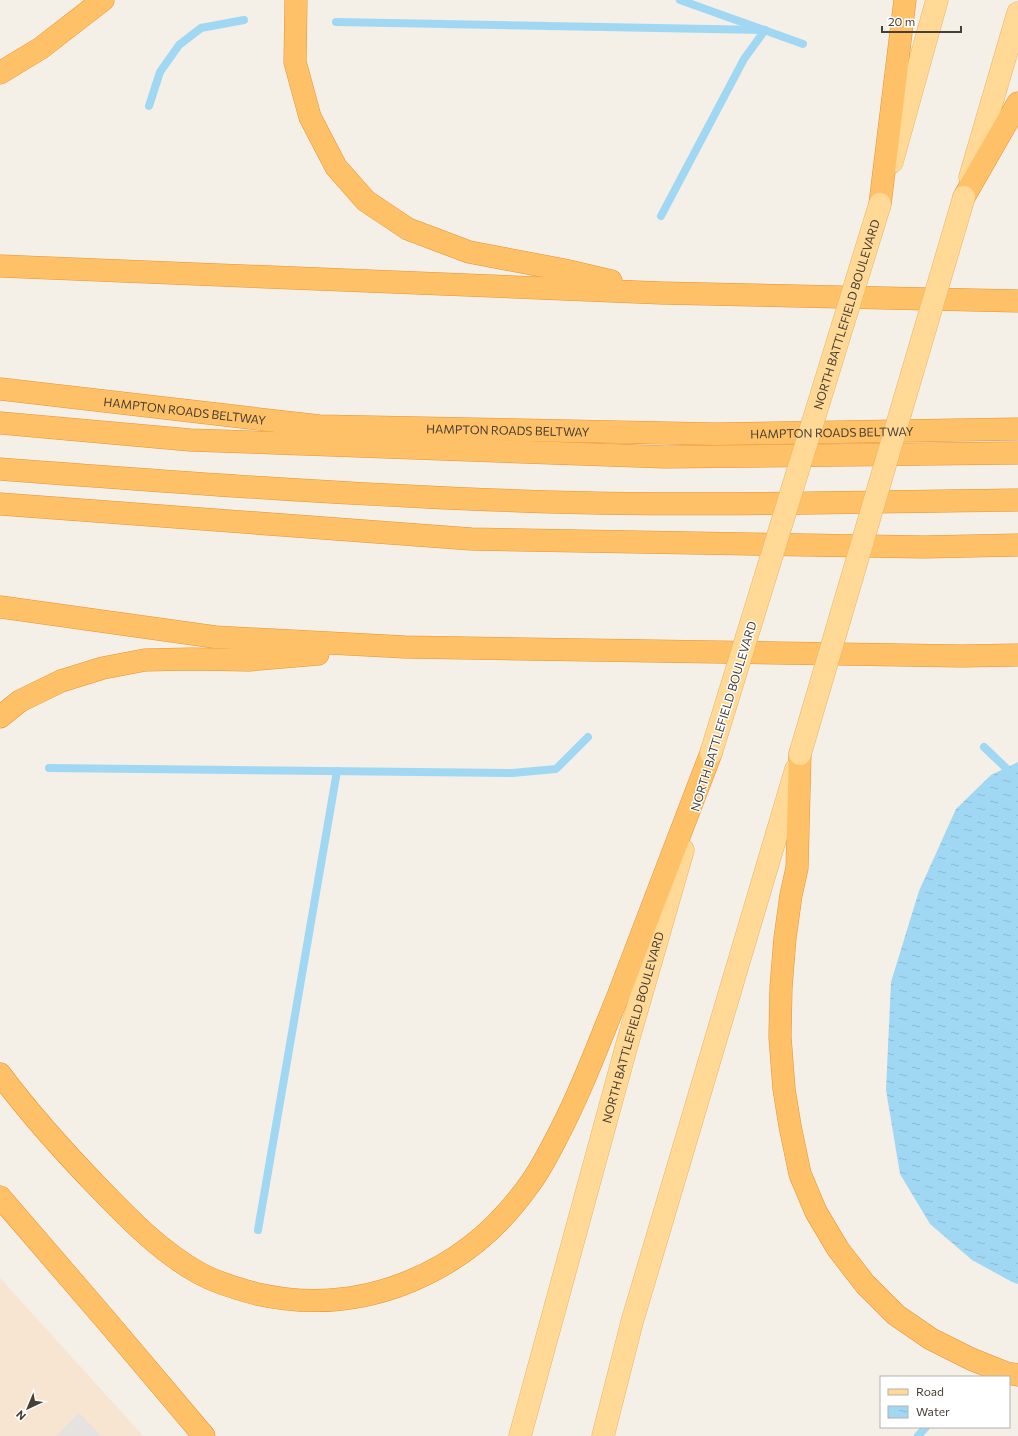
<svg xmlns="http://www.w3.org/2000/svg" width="1018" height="1436" font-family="Commissioner,sans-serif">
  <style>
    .commercial { fill: #f7e4d1 }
    .parking { fill: #e5e2df }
    .water { fill: url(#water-ripples) }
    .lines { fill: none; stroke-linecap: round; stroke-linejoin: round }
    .stream { stroke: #a0d8f4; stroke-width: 8 }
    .primary-casing { stroke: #ebb65f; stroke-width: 23 }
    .highway-casing { stroke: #e6952f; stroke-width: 23 }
    .primary { stroke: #ffd995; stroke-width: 22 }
    .highway { stroke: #ffc167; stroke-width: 22 }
    .primary-bridge-casing { stroke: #ebb65f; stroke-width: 23; stroke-linecap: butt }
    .primary-bridge { stroke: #ffd995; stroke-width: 22 }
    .labels { text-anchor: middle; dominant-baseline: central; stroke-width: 3; stroke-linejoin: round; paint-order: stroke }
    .street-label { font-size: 12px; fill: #483f35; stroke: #fff }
  </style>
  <defs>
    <pattern id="water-ripples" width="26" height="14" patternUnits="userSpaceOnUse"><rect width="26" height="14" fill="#a0d8f4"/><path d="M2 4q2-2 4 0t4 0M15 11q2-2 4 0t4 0" fill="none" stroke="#8bbad2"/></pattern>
  </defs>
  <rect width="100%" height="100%" fill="#f4efe7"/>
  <path class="commercial" d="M0,1278L143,1436H0Z"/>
  <path class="parking" d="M79,1413L101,1436H56Z"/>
  <path class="water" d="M1018,762V1284L1012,1282L972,1260L930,1224L900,1174L886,1090L891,982L919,891L956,809L991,775Z"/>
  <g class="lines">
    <g class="stream">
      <path d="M680,0L803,44"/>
      <path d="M336,22L765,30"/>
      <path d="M149,106L160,72L179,45L201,28L244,20"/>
      <path d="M661,216L744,59L765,30"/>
      <path d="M984,747L1006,768"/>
      <path d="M49,768L512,773L556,769L588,737"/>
      <path d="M258,1230L337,771"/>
      <path d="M918,1436L926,1427"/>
    </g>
    <defs>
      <g id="primary">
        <path d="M892,162L937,0"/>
        <path d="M970,177L1018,13"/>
        <path id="s1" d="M520,1436L626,1048L683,850"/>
        <path d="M603,1436L632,1322L796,769"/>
      </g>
      <g id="highway">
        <path d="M296,0L295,62L310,117L336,167L366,201L408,229L469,252L564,270L611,281"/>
        <path d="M0,73L41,48L103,0"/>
        <path d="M964,197L1018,103"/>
        <path d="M880,204L905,0"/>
        <path d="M0,266L661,293L1018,301"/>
        <path id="s2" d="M0,389L319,426L715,434L1018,429"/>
        <path d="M0,423L190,440L665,457L1018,453"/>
        <path d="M0,469C174,482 347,495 521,501C687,507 853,502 1018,500"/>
        <path d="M0,504L471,539L924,547L1018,545"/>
        <path d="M0,607L215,637L405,647L962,656L1018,655"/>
        <path d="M0,717L20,701L61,681L103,668L145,660L192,659L249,660L318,654"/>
        <path d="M800,754L797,868L791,895L785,938L781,987L780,1037L784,1089L790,1126L800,1174L816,1212L838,1249L865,1284L896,1315L931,1339L971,1359L1006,1373L1018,1375"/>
        <path d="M0,1074C30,1114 65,1153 100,1189C130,1220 161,1252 199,1273C217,1283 238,1289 257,1294C363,1318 467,1273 529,1185C539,1172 547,1156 555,1141C580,1094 598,1045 618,996C649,915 680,834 711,753"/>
        <path d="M0,1197L105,1319L204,1436"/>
      </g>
    </defs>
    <use href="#primary" class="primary-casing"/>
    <use href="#highway" class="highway-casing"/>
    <use href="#primary" class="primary"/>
    <use href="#highway" class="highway"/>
    <defs>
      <g id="primary-bridge">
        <path id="s3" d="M711,753L880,204"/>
        <path d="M800,754L964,197"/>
      </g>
    </defs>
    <use href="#primary-bridge" class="primary-bridge-casing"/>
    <use href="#primary-bridge" class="primary-bridge"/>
  </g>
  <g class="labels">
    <g class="street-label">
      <text stroke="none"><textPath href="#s3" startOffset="459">NORTH BATTLEFIELD BOULEVARD</textPath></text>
      <text stroke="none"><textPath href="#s2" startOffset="186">HAMPTON ROADS BELTWAY</textPath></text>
      <text stroke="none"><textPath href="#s2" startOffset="510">HAMPTON ROADS BELTWAY</textPath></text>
      <text stroke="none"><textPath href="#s2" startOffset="834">HAMPTON ROADS BELTWAY</textPath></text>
      <text transform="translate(723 716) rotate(-73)">NORTH BATTLEFIELD BOULEVARD</text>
      <text stroke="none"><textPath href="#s1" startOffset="424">NORTH BATTLEFIELD BOULEVARD</textPath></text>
    </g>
  </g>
  <rect x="880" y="1376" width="130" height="52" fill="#ffffff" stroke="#b6b2ae"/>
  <rect x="888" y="1389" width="20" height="6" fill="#ffd995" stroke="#b6b2ae"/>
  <text x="916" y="1396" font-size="12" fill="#483f35">Road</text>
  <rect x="888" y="1406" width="20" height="12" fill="url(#water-ripples)" stroke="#b6b2ae"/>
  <text x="916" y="1416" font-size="12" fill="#483f35">Water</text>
  <g transform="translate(28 1408) rotate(224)" stroke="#ffffff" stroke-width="3" paint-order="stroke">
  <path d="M0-3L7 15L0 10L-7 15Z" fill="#483f35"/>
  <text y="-6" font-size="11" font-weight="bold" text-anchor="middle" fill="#483f35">N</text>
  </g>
  <path d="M882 26v6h79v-6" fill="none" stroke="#483f35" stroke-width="2"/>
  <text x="888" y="26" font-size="12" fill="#483f35" stroke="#ffffff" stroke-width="3" paint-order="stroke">20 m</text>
</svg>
